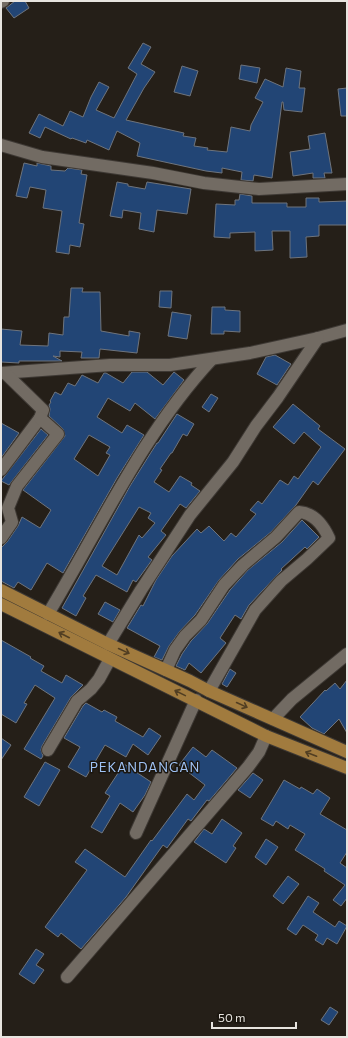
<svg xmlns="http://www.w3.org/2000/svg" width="348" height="1038" font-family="Commissioner,sans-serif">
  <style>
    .building { fill: #224575; stroke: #6e747d; fill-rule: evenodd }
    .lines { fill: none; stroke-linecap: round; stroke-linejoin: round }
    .minor-casing { stroke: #3e3934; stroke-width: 14 }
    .major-casing { stroke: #3e3934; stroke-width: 14 }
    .minor { stroke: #726b63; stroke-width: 12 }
    .major { stroke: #a17b3e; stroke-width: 12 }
    .oneway { stroke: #513e22 }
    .labels { text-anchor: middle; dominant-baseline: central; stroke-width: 3; stroke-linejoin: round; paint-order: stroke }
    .quarter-label { font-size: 13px; letter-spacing: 1px; fill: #a0c3f5; stroke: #1b160f }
  </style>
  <rect width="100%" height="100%" fill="#251f18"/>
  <g class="building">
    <path d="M15,1H25L29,8L14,18L6,8Z"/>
    <path d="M143,43L151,47L141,64L155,72L144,88L126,120L184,133L183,136L196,138L194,146L208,148L207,150L227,152L231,127L250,131L251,125L263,102L255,98L265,79L283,87L286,68L301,71L299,88H305L302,112L284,110L283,102H282L272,178L254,175L253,181L241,180L242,172L222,168V173L206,171L137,156L140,143L117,131L109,150L87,140L86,143L72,138L71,139L45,127L40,138L29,133L39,114L63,126L70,111L83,117L91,97L99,82L109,87L96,110L114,118L137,74L128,68Z"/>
    <path d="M241,65L260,68L257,83L239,79Z"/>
    <path d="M182,66L198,71L190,96L174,92Z"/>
    <path d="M347,88V116H341L338,89Z"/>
    <path d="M325,133L332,173H324L325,178H313V173L293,176L290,152L310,149L308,136Z"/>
    <path d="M24,163L37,166V163L51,166V170L65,171L68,168L82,170L81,174L87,175L79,223L84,224L80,247L70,245L69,254L56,252L62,211L43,208L46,190L30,187L27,198L16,196Z"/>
    <path d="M117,182L128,184V186L145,189L147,182L191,189L187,214L157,210L154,232L139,229L141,213L123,210L122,218L110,216Z"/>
    <path d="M240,194L252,196V203H287V207H306V198H319V202L347,201V225H319V236L306,237L307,257L290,258V231H272L273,250L255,251V232L230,233V238L214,237L216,204L235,205V200H239Z"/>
    <path d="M71,288H83L82,292H100L101,331L129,336V331L140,333L137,353L100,349L99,358H81L82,352L60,351V357L53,356L62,361H19V363L1,362V329L22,331L20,345L48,346L49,333L63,335L64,317H69Z"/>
    <path d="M160,291H172L171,308L159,307Z"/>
    <path d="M212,307H225V310L240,311V332L224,331V334H211Z"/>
    <path d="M172,312L191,315L187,339L168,336Z"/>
    <path d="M275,355L291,364L277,385L257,374L266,357Z"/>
    <path d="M132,372H147L163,385L174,372L184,380L155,419L135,403L130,411L108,398L97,417L122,433L127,425L144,435L117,478L63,573L47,563L31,590L18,582L14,588L1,581V548L7,542L18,526L22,517L40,528L51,510L23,490L65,436L63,429L49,416L50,409L49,405L51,402L50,401L55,392L61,395L68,383L75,386L82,375L98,383L104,373H106L123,383ZM89,435L110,447L106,453L110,455L98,476L74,459Z"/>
    <path d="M211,394L218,398L209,412L202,407Z"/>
    <path d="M293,404L320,426L318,429L345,449L318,485L313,481L296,505L271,532L238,559L219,580L195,615L180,631L169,646L162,660L154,657L160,646L127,628L141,605L143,606L156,580L172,556L197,529L201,533L209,526L224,541L231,533L236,537L256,514L250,510L258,501L262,504L280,480L288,485L294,476L298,479L321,447L304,432L294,444L273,427Z"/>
    <path d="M177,414L194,424L187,436L183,434L172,453H171L160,469L162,470L154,482L169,492L180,476L192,483L191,485L200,491L186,508L180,504L161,531L166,535L148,557L152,560L136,582L133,580L127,592L96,575L83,596L86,598L76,616L62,608L130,486L150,454L157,443H158ZM139,507L151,513L148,518L155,523L142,538L139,535L117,575L102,566Z"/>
    <path d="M1,423L19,433L1,458Z"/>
    <path d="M41,429L48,435L9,485L1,481Z"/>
    <path d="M302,520L319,537L307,549L305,547L281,569L282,570L249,605L241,619L235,615L220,638L226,643L201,673L189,663L185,670L176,666L182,654L191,641L207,624L230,590L248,570L282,542Z"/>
    <path d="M105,602L120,610L113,622L98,614Z"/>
    <path d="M1,640L31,657L30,658L44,666L41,671L62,683L66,675L83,685L71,697L42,746L41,750L43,756L41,759L24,749L55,698L35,685L24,703L27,704L16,723L1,714Z"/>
    <path d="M230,669L236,673L227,687L222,684Z"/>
    <path d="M347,680V733L339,719L324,734L312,728L300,717L325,690L326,691L335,683L340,689Z"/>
    <path d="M86,703L102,712L104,710L117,717L115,721L143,737L149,728L161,736L148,755L133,744L126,757L105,745L86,777L68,767L80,747L64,738L83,706Z"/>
    <path d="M1,738L11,745L1,760Z"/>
    <path d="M193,747L206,757L212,750L237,768L209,801L207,800L191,821L188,819L167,848L163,845L126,897L81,949L61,933L58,937L45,927L87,870L75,862L85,849L125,877L151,840L152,841L187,794L194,800L205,785L179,765Z"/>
    <path d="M45,762L60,770L39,806L24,797Z"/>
    <path d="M124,764L151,782L145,795L133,812L120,803L102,833L91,827L110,796L105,793Z"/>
    <path d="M253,773L263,780L250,798L238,790Z"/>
    <path d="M284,780L300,789L301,787L313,794L317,789L330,798L320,814L347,830V852L340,863L347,868V898L341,906L333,900L345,885L324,871L325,869L322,867L295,850L305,834L290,825L288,829L276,821L273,826L261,819Z"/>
    <path d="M222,819L242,833L233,846L236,848L226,863L194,842L204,829L212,834Z"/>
    <path d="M266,839L278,847L266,865L255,857Z"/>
    <path d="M288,876L299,884L283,904L273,896Z"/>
    <path d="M308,896L319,903L313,912L335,927L339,921L347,926L337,944L327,938L323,945L315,940L318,935L303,925L296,935L287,929Z"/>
    <path d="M36,949L44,954L36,965L44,970L34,984L19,974Z"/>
    <path d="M330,1007L338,1012L329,1025L321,1020Z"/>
  </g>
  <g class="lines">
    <defs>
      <g id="minor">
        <path d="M1,2L3,1"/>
        <path d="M1,145L42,157L153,173L204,183L259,189L347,184"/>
        <path d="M1,373L110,365H170L250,353L318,338L347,330"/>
        <path d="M1,470L40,418L43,410L5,373"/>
        <path d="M1,538L12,522L8,508L17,486L58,434L40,418"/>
        <path d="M48,614C100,528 143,433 212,359"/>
        <path d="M108,644L141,590L190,515L233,462L256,426L278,397L318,338"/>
        <path d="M166,670L175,650L185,636L201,620L224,585L243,565L276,537L299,512C314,513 323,525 329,538L307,559L281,581L255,610L209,691"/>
        <path d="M273,719L292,699L347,654"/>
        <path d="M48,750L77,701L91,689L99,679L110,659"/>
        <path d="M136,833L196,700"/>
        <path d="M67,977L248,767L259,752L266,736"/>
      </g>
      <g id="major">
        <path d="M1,590L108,644L190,681L209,691L347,752"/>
        <path d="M1,604L266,736L347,768"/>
      </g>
    </defs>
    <use href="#minor" class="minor-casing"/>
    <use href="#major" class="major-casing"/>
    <use href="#minor" class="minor"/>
    <use href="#major" class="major"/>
  </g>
  <defs><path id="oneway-shaft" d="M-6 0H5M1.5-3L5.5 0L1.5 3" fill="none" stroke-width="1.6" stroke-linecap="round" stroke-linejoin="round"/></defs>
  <g class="oneway">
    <use href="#oneway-shaft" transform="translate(64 635) rotate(-153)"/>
    <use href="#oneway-shaft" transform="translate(124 651) rotate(25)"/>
    <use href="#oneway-shaft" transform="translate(180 693) rotate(-154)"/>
    <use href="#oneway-shaft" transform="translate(242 705) rotate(25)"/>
    <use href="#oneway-shaft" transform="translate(311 754) rotate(-159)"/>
  </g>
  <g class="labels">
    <g class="quarter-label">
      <text x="145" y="767">PEKANDANGAN</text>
    </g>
  </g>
  <rect width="348" height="1038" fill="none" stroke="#e7e4df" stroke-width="4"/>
  <path d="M212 1022v6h84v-6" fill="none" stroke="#e7e4df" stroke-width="2"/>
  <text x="218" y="1022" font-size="12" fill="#e7e4df" stroke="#1b160f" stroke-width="3" paint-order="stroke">50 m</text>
</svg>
